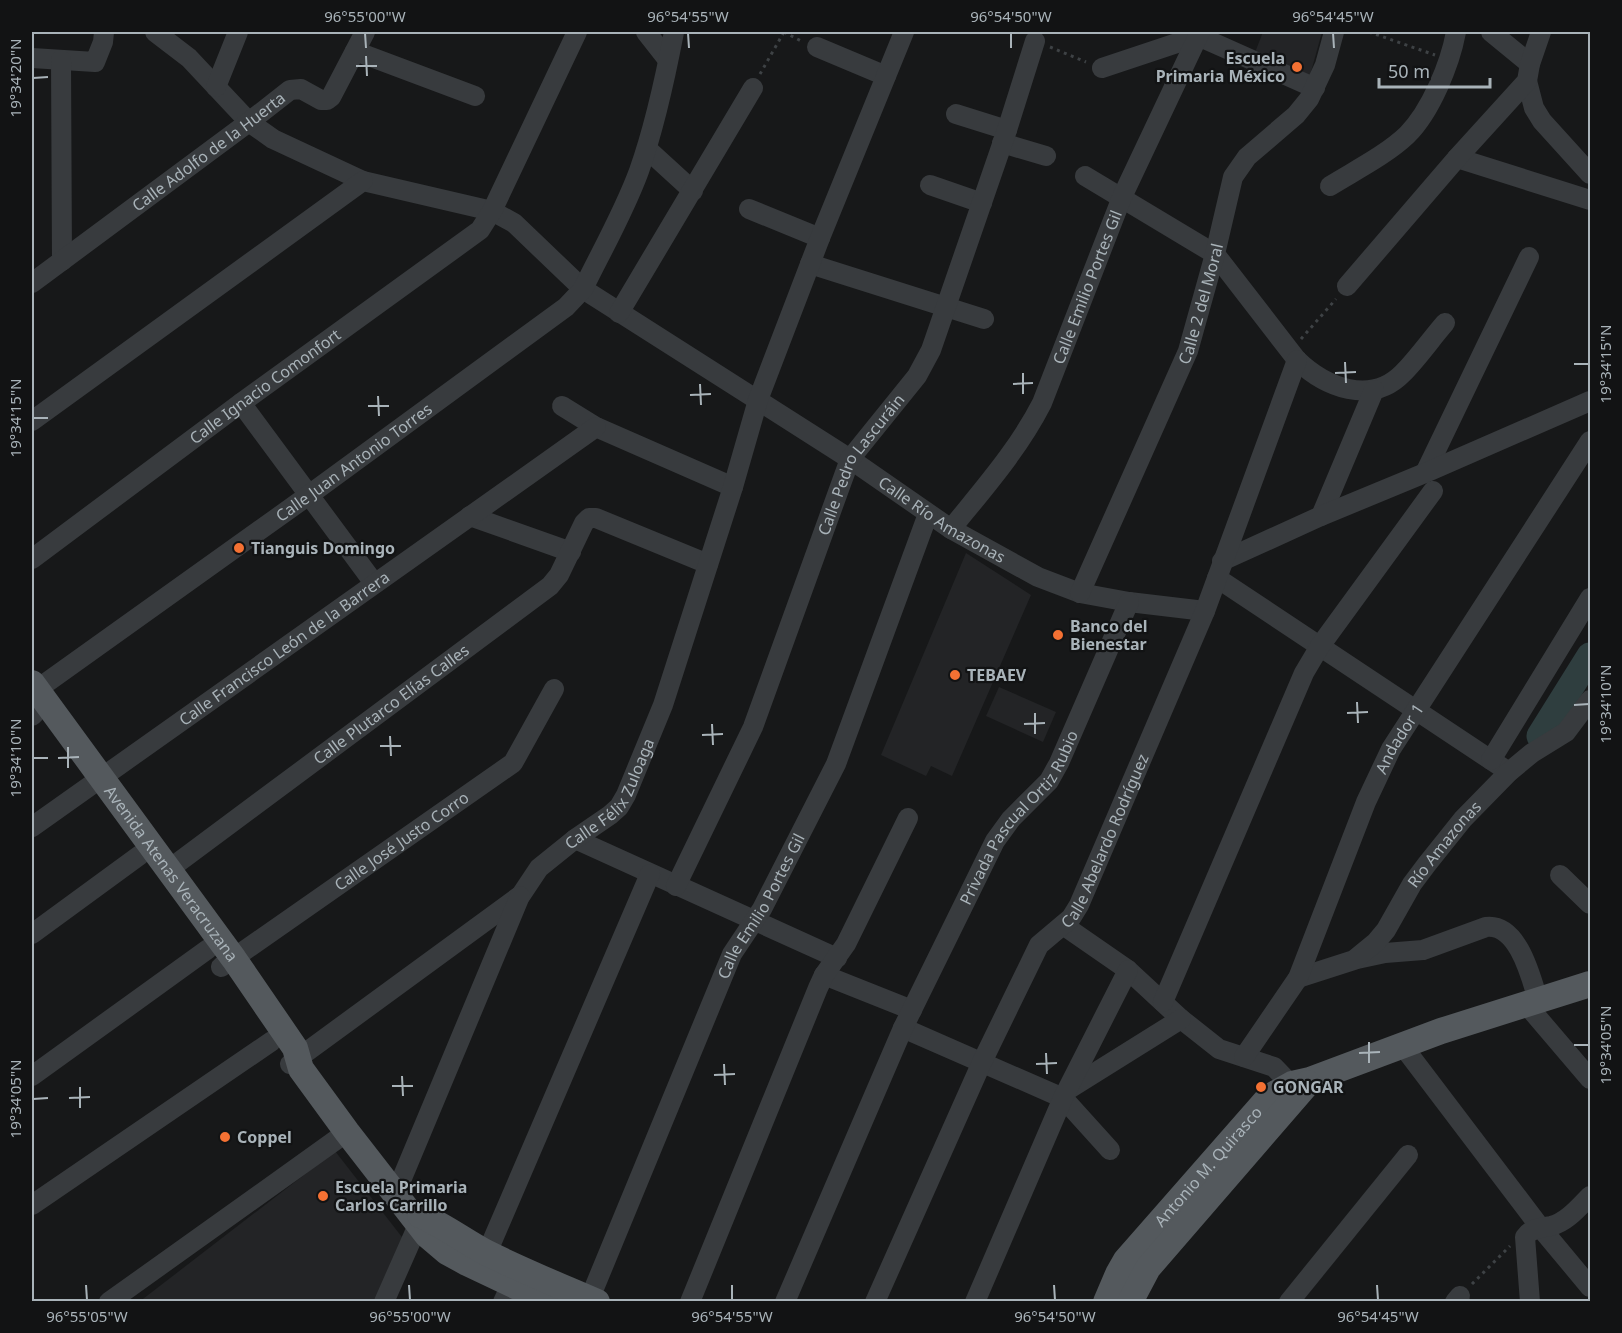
<svg xmlns="http://www.w3.org/2000/svg" width="1622" height="1333" font-family="'Noto Sans',sans-serif">
  <style>
    .built { fill: #232426 }
    .lines { fill: none; stroke-linecap: round; stroke-linejoin: round }
    .river { stroke: #2f3e3f; stroke-width: 27 }
    .path { stroke: #3e4245; stroke-width: 3; stroke-dasharray: 3 4.5; stroke-linecap: butt }
    .minor { stroke: #383b3e; stroke-width: 20 }
    .major { stroke: #54595d; stroke-width: 26 }
    .ticks { fill: none; stroke: #a9b3b9; stroke-width: 2 }
    .poi-dot { fill: #f47133; stroke: #121314; stroke-width: 2 }
    .labels { text-anchor: middle; dominant-baseline: central; stroke-width: 4.5; stroke-linejoin: round; paint-order: stroke }
    .poi-label { font-size: 16px; font-weight: bold; fill: #a9b3b9; stroke: #121314; text-anchor: start }
    .street-label { font-size: 16px; fill: #a9b3b9; stroke: #121314 }
    .neatline { fill: none; stroke: #a9b3b9; stroke-width: 2 }
    .ticks-label { font-size: 15px; text-anchor: middle; fill: #a9b3b9 }
  </style>
  <rect width="100%" height="100%" fill="#171819"/>
  <g class="built">
    <path d="M1263,32H1322L1309,79L1254,55Z"/>
    <path d="M966,553L1031,595L952,776L931,766L926,776L881,755Z"/>
    <path d="M999,687L1056,712L1043,742L986,716Z"/>
    <path d="M335,1151L405,1241L378,1301L139,1302Z"/>
  </g>
  <g class="lines">
    <path class="river" d="M1540,736L1590,656"/>
    <g class="path">
      <path d="M784,32L801,41"/>
      <path d="M1369,32L1435,55"/>
      <path d="M1050,47L1086,62"/>
      <path d="M760,74L784,32"/>
      <path d="M1301,339L1336,299"/>
      <path d="M1472,1284L1510,1246"/>
    </g>
    <g class="minor">
      <path id="s1" d="M155,32L189,58L249,122L273,139L363,181L492,211L514,223L583,289L850,459L951,529L1038,577L1080,593L1129,602L1205,611"/>
      <path d="M646,32L668,60"/>
      <path d="M1491,32L1530,64"/>
      <path d="M817,47L886,76"/>
      <path d="M355,51L475,96"/>
      <path d="M32,58L95,62L103,42L104,32"/>
      <path d="M61,60L62,261"/>
      <path d="M1102,68L1198,36L1315,88"/>
      <path d="M1527,81L1534,108L1542,121L1590,174"/>
      <path d="M216,87L238,32"/>
      <path d="M956,114L1007,130"/>
      <path d="M1002,143L1046,156"/>
      <path d="M647,149L693,191"/>
      <path d="M1457,158L1590,200"/>
      <path d="M1085,176L1215,254L1297,360C1325,387 1371,406 1403,373C1418,358 1431,339 1445,323"/>
      <path d="M930,185L982,203"/>
      <path d="M1330,186C1354,171 1386,155 1407,135C1431,111 1450,64 1456,32"/>
      <path d="M749,209L820,238"/>
      <path d="M810,264L984,319"/>
      <path id="s2" d="M32,283L249,122L290,90L301,89L321,100H327L331,97L365,32"/>
      <path d="M1347,286L1457,158L1527,81L1530,64L1541,32"/>
      <path d="M619,313L753,88"/>
      <path d="M241,403L374,583"/>
      <path d="M562,406L596,427L733,487"/>
      <path d="M32,421L363,181"/>
      <path d="M1425,473L1529,257"/>
      <path d="M470,516L571,552"/>
      <path d="M1321,516L1374,390"/>
      <path id="s3" d="M951,529C984,488 1018,450 1042,403L1122,197L1200,32"/>
      <path id="s4" d="M32,559L241,403L480,230L492,211L577,32"/>
      <path d="M1222,561L1321,516L1425,473L1590,401"/>
      <path d="M1217,578L1509,772"/>
      <path id="s5" d="M1080,593L1188,351L1215,254L1233,177L1247,157L1296,115L1309,99L1325,65L1334,32"/>
      <path id="s6" d="M32,693L309,495L566,307L583,289C602,250 624,212 639,171C655,126 665,79 674,32"/>
      <path d="M32,716L35,713"/>
      <path d="M1491,760L1590,598"/>
      <path id="s7" d="M32,827L596,427"/>
      <path d="M575,839L837,958"/>
      <path id="s8" d="M168,870L550,586L559,575L584,523L589,518H596L708,564"/>
      <path d="M1560,875L1590,904"/>
      <path id="s9" d="M676,886L753,727L850,459L917,376L931,350L1007,130L1035,41"/>
      <path d="M1063,925L1128,970L1181,1019L1219,1049L1274,1067L1298,1092"/>
      <path d="M32,934L140,855"/>
      <path d="M1357,959L1385,953L1423,950L1486,927C1518,923 1531,977 1538,1000"/>
      <path id="s10" d="M221,967L513,763L554,689"/>
      <path d="M824,975L912,1010"/>
      <path id="s11" d="M1298,978L1354,960L1376,942L1386,930L1412,884L1427,864L1463,819L1509,772L1532,753L1566,732L1590,700"/>
      <path d="M1163,1002L1304,673L1320,646L1433,491"/>
      <path d="M1526,1004L1590,1079"/>
      <path d="M903,1028L1063,1098L1110,1150"/>
      <path d="M1402,1045L1540,1227L1590,1287"/>
      <path id="s12" d="M1244,1057L1298,978L1366,802L1391,749L1590,441"/>
      <path id="s13" d="M290,1064L521,895L539,868L575,839L610,815L619,807L626,795L663,705L733,487L758,400L820,238L904,32"/>
      <path d="M32,1076L208,949"/>
      <path d="M1069,1089L1181,1019"/>
      <path d="M395,1195L520,896"/>
      <path d="M32,1205L272,1041"/>
      <path d="M487,1253L650,874"/>
      <path id="s14" d="M590,1298L732,954L762,909L836,764L928,514"/>
      <path d="M109,1302L347,1132"/>
      <path d="M384,1302L422,1216"/>
      <path d="M503,1302L511,1285"/>
      <path d="M690,1302L818,988L824,975L846,944L908,818"/>
      <path id="s15" d="M785,1302L903,1028L995,841L1011,819L1049,781L1059,763L1129,602"/>
      <path id="s16" d="M875,1302L982,1062L1039,945L1071,918L1079,905L1205,611L1297,360"/>
      <path d="M975,1302L1063,1098L1128,970"/>
      <path d="M1289,1302L1408,1155"/>
      <path d="M1455,1302L1460,1296"/>
      <path d="M1530,1302L1525,1237C1531,1228 1541,1228 1551,1226C1567,1222 1579,1207 1590,1196"/>
    </g>
    <g class="major">
      <path id="s17" d="M32,683L234,959L295,1048L301,1069L347,1132L427,1235L447,1252L467,1263L549,1302"/>
      <path d="M420,1215C443,1225 463,1240 485,1252C521,1270 560,1286 597,1302"/>
      <path id="s18" d="M1106,1302L1118,1274L1126,1260L1269,1097L1292,1084L1310,1080L1441,1031L1590,984"/>
      <path d="M1130,1302L1148,1268L1308,1083"/>
    </g>
  </g>
  <path class="ticks" d="M365,33L366,48M688,33L689,48M1011,33V48M1333,33L1334,48M366,56L367,76M356,66H377M33,78L48,77M1345,362L1346,383M1574,364H1589M1023,373V394M1335,373L1356,372M700,384L701,405M1013,384L1033,383M690,395L711,394M378,396L379,416M368,406H389M33,418H48M1357,702L1358,723M1574,705L1589,704M1035,713V734M1347,713L1368,712M712,724L713,745M1024,724L1045,723M702,735L723,734M390,736L391,756M380,746H401M68,747V768M33,758H48M58,758L79,757M1369,1042V1063M1574,1045H1589M1046,1053L1047,1074M1359,1053L1380,1052M724,1064L725,1085M1036,1064L1057,1063M714,1075L735,1074M402,1076L403,1096M392,1086H413M80,1087V1108M69,1098L90,1097M33,1099L48,1098M86,1285L87,1300M409,1285L410,1300M732,1285V1300M1054,1285L1055,1300M1377,1285L1378,1300"/>
  <g class="poi-dot">
    <circle cx="1297" cy="67" r="6"/>
    <circle cx="239" cy="548" r="6"/>
    <circle cx="1058" cy="635" r="6"/>
    <circle cx="955" cy="675" r="6"/>
    <circle cx="1261" cy="1087" r="6"/>
    <circle cx="225" cy="1137" r="6"/>
    <circle cx="323" cy="1196" r="6"/>
  </g>
  <g class="labels">
    <g class="poi-label">
      <text x="1285" y="58" text-anchor="end">Escuela<tspan x="1285" dy="18">Primaria México</tspan></text>
      <text x="251" y="548">Tianguis Domingo</text>
      <text x="1070" y="626">Banco del<tspan x="1070" dy="18">Bienestar</tspan></text>
      <text x="967" y="675">TEBAEV</text>
      <text x="1273" y="1087">GONGAR</text>
      <text x="237" y="1137">Coppel</text>
      <text x="335" y="1187">Escuela Primaria<tspan x="335" dy="18">Carlos Carrillo</tspan></text>
    </g>
    <g class="street-label">
      <text stroke="none"><textPath href="#s2" startOffset="220">Calle Adolfo de la Huerta</textPath></text>
      <text stroke="none"><textPath href="#s3" startOffset="280">Calle Emilio Portes Gil</textPath></text>
      <text stroke="none"><textPath href="#s5" startOffset="314">Calle 2 del Moral</textPath></text>
      <text stroke="none"><textPath href="#s4" startOffset="290">Calle Ignacio Comonfort</textPath></text>
      <text stroke="none"><textPath href="#s6" startOffset="396">Calle Juan Antonio Torres</textPath></text>
      <text stroke="none"><textPath href="#s9" startOffset="462">Calle Pedro Lascuráin</textPath></text>
      <text stroke="none"><textPath href="#s1" startOffset="939">Calle Río Amazonas</textPath></text>
      <text stroke="none"><textPath href="#s7" startOffset="309">Calle Francisco León de la Barrera</textPath></text>
      <text stroke="none"><textPath href="#s8" startOffset="278">Calle Plutarco Elías Calles</textPath></text>
      <text stroke="none"><textPath href="#s12" startOffset="356">Andador 1</textPath></text>
      <text stroke="none"><textPath href="#s13" startOffset="424">Calle Félix Zuloaga</textPath></text>
      <text stroke="none"><textPath href="#s15" startOffset="540">Privada Pascual Ortiz Rubio</textPath></text>
      <text stroke="none"><textPath href="#s16" startOffset="519">Calle Abelardo Rodríguez</textPath></text>
      <text stroke="none"><textPath href="#s10" startOffset="220">Calle José Justo Corro</textPath></text>
      <text stroke="none"><textPath href="#s11" startOffset="207">Río Amazonas</textPath></text>
      <text stroke="none"><textPath href="#s17" startOffset="236">Avenida Atenas Veracruzana</textPath></text>
      <text stroke="none"><textPath href="#s14" startOffset="428">Calle Emilio Portes Gil</textPath></text>
      <text stroke="none"><textPath href="#s18" startOffset="171">Antonio M. Quirasco</textPath></text>
    </g>
  </g>
  <rect width="1622" height="1333" fill="none" stroke="#121314" stroke-width="66"/>
  <path d="M1379 78v9h111v-9" fill="none" stroke="#a9b3b9" stroke-width="3"/>
  <text x="1388" y="78" font-size="18" fill="#a9b3b9" stroke="#121314" stroke-width="4.5" paint-order="stroke">50 m</text>
  <rect x="33" y="33" width="1556" height="1267" class="neatline"/>
  <g class="ticks-label">
    <text x="365" y="22">96°55'00"W</text>
    <text x="688" y="22">96°54'55"W</text>
    <text x="1011" y="22">96°54'50"W</text>
    <text x="1333" y="22">96°54'45"W</text>
    <text transform="translate(16 78) rotate(-90)" y="5">19°34'20"N</text>
    <text transform="translate(1606 364) rotate(-90)" y="5">19°34'15"N</text>
    <text transform="translate(16 418) rotate(-90)" y="5">19°34'15"N</text>
    <text transform="translate(1606 704) rotate(-90)" y="5">19°34'10"N</text>
    <text transform="translate(16 758) rotate(-90)" y="5">19°34'10"N</text>
    <text transform="translate(1606 1045) rotate(-90)" y="5">19°34'05"N</text>
    <text transform="translate(16 1099) rotate(-90)" y="5">19°34'05"N</text>
    <text x="87" y="1322">96°55'05"W</text>
    <text x="410" y="1322">96°55'00"W</text>
    <text x="732" y="1322">96°54'55"W</text>
    <text x="1055" y="1322">96°54'50"W</text>
    <text x="1378" y="1322">96°54'45"W</text>
  </g>
</svg>
